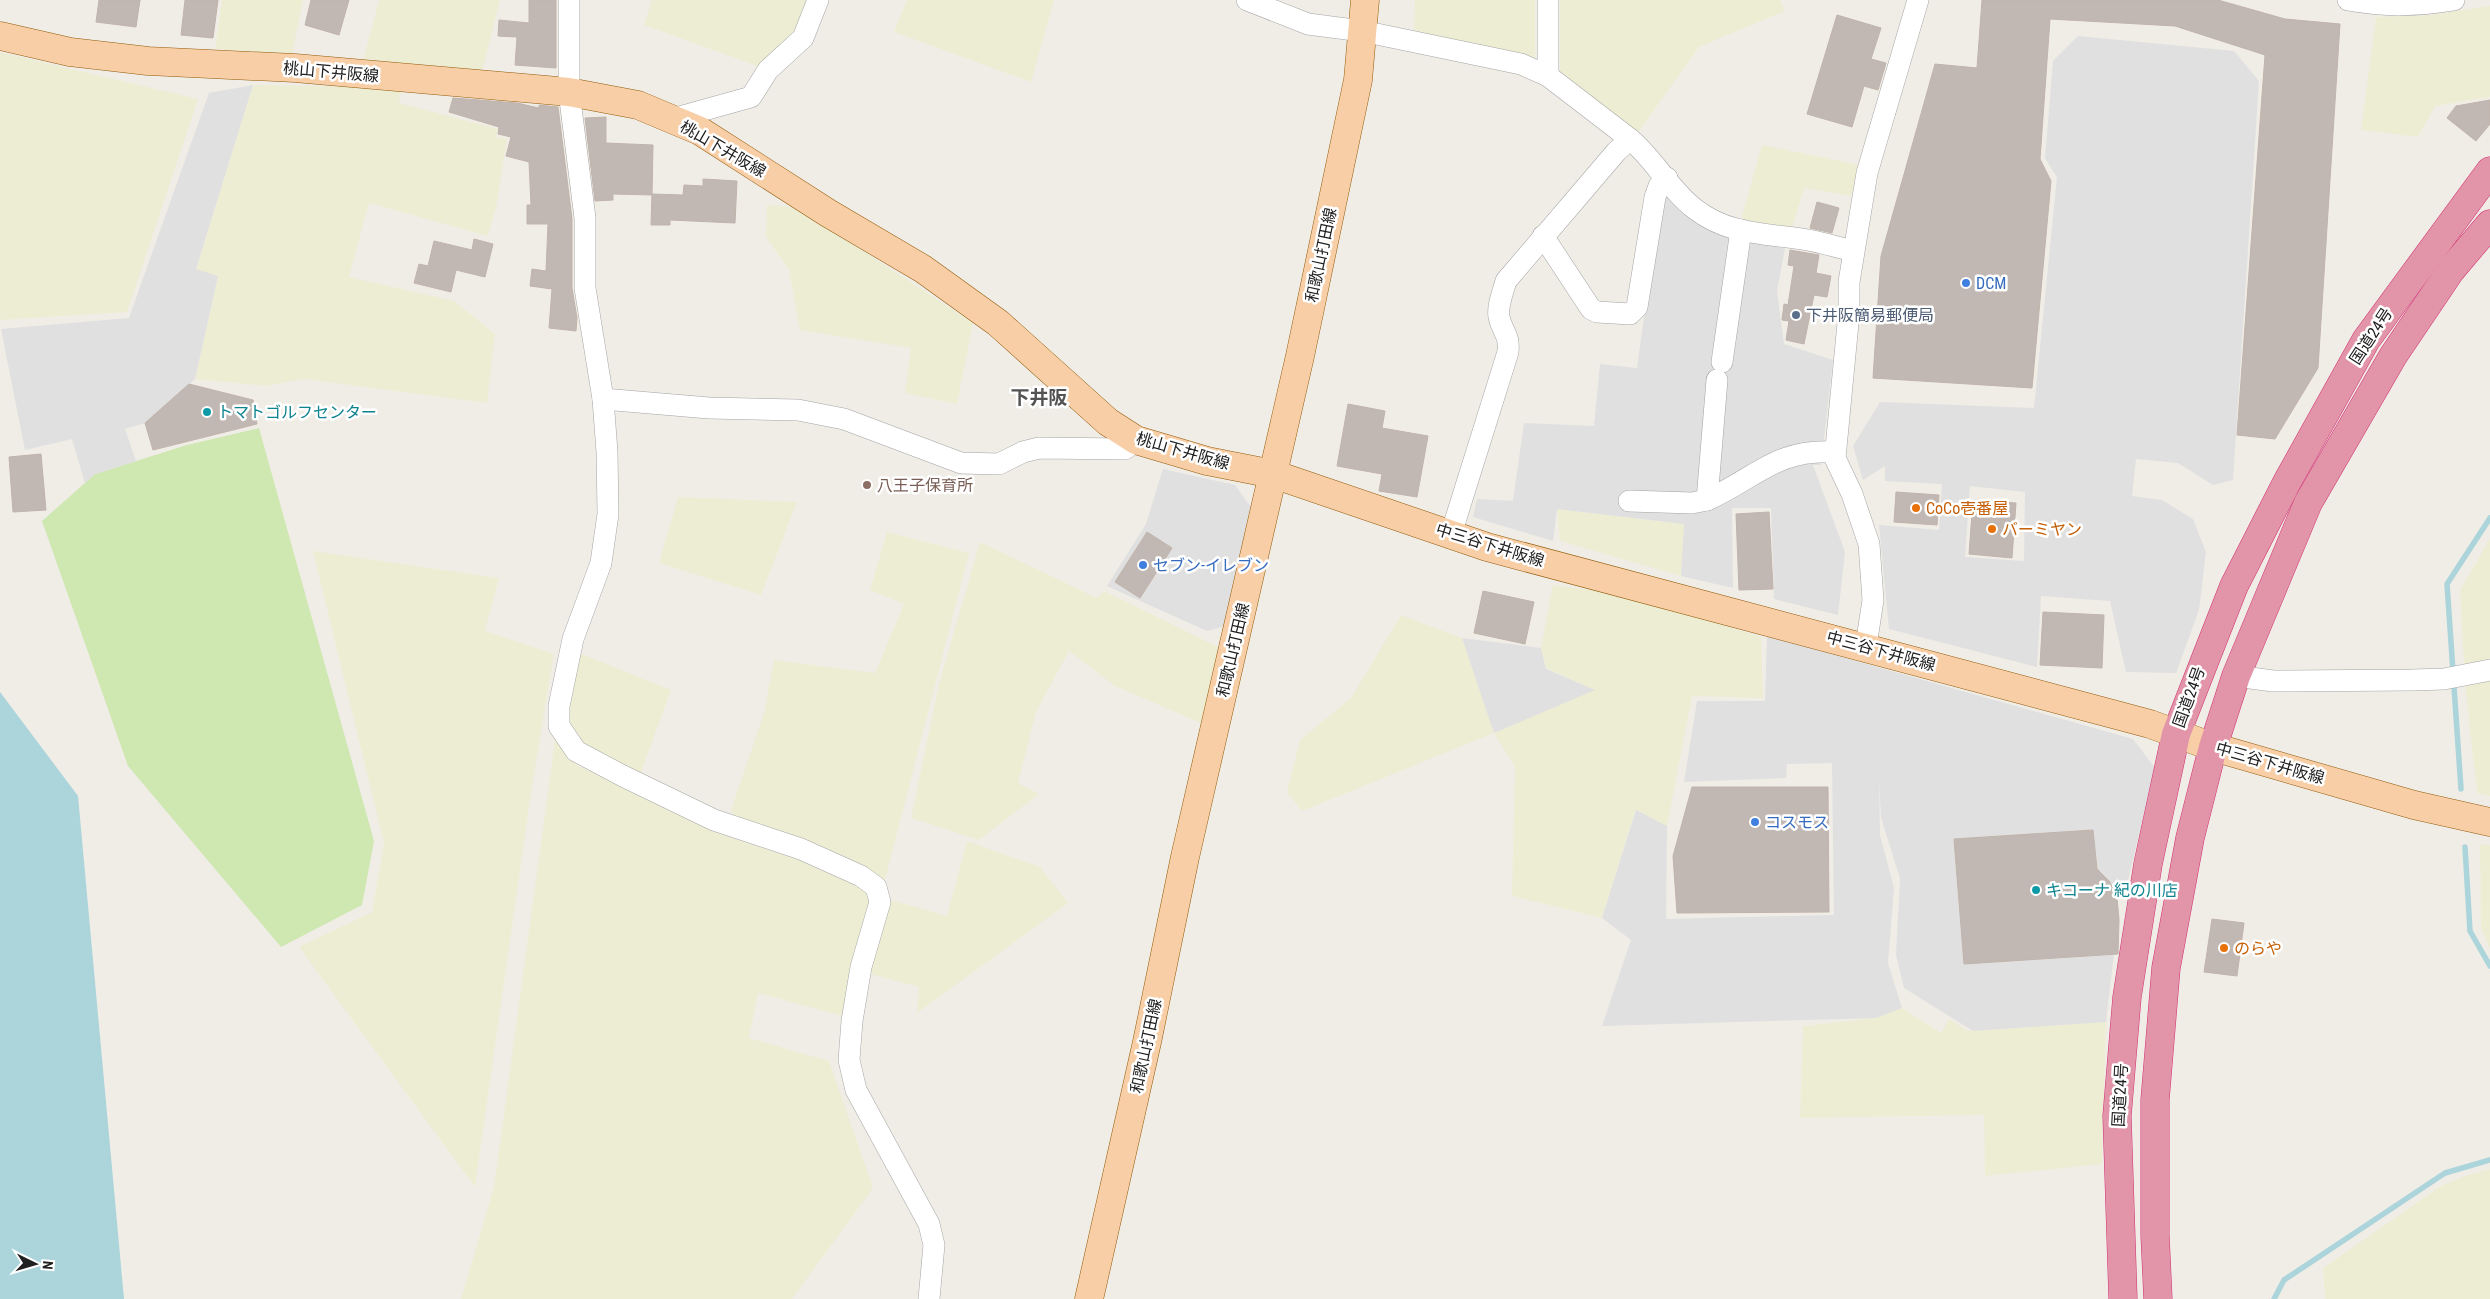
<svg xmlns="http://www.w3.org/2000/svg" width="2490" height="1299" font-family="'Roboto Condensed','Noto Sans JP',sans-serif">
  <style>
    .farmland { fill: #ededd4 }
    .grass { fill: #cfe7b1 }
    .parking { fill: #e0e0e0; fill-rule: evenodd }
    .water { fill: #abd4db }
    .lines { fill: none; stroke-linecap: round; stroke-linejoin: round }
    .stream { stroke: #abd4db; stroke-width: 5.5 }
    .building { fill: #c1b8b4; stroke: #c1b3aa }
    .minor-casing { stroke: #a4a4a4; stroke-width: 22 }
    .major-casing { stroke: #935b09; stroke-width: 29 }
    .highway-casing { stroke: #d13174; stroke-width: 29 }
    .minor { stroke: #fff; stroke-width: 21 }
    .major { stroke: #f7cea6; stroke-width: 28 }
    .highway { stroke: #e294a9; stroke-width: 28 }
    .shop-dot { fill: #3f7fe0; stroke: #fff; stroke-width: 2 }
    .service-dot { fill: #5c6f8a; stroke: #fff; stroke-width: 2 }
    .culture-dot { fill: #0f9aa8; stroke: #fff; stroke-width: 2 }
    .education-dot { fill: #8d6e63; stroke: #fff; stroke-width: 2 }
    .food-dot { fill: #e8710a; stroke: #fff; stroke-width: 2 }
    .labels { text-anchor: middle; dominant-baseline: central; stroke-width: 5; stroke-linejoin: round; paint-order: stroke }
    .street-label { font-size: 16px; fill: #202020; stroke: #fff }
    .shop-label { font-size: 16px; fill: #366cbe; stroke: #fff; text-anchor: start }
    .service-label { font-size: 16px; fill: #4e5e75; stroke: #fff; text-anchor: start }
    .culture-label { font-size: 16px; fill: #0d838f; stroke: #fff; text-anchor: start }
    .education-label { font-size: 16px; fill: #785e54; stroke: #fff; text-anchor: start }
    .food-label { font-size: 16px; fill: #c56008; stroke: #fff; text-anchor: start }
    .quarter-label { font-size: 19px; font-weight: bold; fill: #535353; stroke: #fff }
  </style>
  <rect width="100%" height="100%" fill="#f0ede7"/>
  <g class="farmland">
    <path d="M222,0H303L292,55L215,49Z"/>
    <path d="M379,0H500L482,72L363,61Z"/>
    <path d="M652,0H809L795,35L760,67L644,25Z"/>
    <path d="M907,0H1054L1031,82L894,32Z"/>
    <path d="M1415,0H1535V58L1414,32Z"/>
    <path d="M1560,0H1780L1785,11L1699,47L1637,134L1560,71Z"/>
    <path d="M2490,6V97L2435,106L2418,137L2361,130L2376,17L2431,15Z"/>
    <path d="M0,52L198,99L127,312L0,320Z"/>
    <path d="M253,85L402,87L399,103L498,129L496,137L507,139L496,208L488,236L369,203L349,277L454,301L495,334L487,403L304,379L266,386L195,379L218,276L196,270Z"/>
    <path d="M1762,145L1860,165L1851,196L1804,188L1791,231L1741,220Z"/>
    <path d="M767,205L796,207L973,323L957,404L905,393L911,348L800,330L789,270L766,237Z"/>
    <path d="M678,497L797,502L761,595L659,563Z"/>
    <path d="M1557,509L1685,524L1681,576L1560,541Z"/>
    <path d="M887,532L969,553L884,884L736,819L731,810L764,713L774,660L875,673L904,604L870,590Z"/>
    <path d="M2490,539V796L2477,793L2465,685L2460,590Z"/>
    <path d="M980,542L1097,598L1104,591L1220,648L1203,724L1115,686L1069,651L1036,712L1018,783L1039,794L979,840L911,818L939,684Z"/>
    <path d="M313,551L499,578L485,631L554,654L532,786L475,1187L299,947L372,912L384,843Z"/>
    <path d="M1553,585L1631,595L1761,637L1763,698L1692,696L1667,826L1635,811L1602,918L1512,896L1515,767L1494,733L1302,811L1287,792L1300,740L1351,698L1401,615L1462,638L1494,733L1594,690L1546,668L1541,648Z"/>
    <path d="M577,652L671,690L639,778L595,758L567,727Z"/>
    <path d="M555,740L578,766L723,830L853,880L873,898L846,1017L758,993L749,1038L829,1061L873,1188L792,1299H461L494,1187Z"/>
    <path d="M967,841L1040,867L1068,903L917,1013L919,987L866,973L888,899L947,916Z"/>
    <path d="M2480,844L2490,845V948L2481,928Z"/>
    <path d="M1902,1008L1941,1033L1949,1019L1968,1031L2106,1022L2102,1164L1985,1176L1984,1115L1800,1118L1803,1026L1876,1018Z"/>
    <path d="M2490,1169V1299H2325L2323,1268L2441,1186L2465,1176Z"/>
  </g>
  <path class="grass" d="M259,428L374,841L362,905L281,947L128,766L42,521L95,474L187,445Z"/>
  <g class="parking">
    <path d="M2078,36L2234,51L2259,81L2233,480L2213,485L2178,463L2136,459L2132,496L2162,500L2193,519L2206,552L2199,610L2176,673L2126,672L2110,601L2041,596L2037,667L1889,629L1879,525L1939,530L1942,484L1885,481V466L1863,480L1853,446L1880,402L2034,408L2057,177L2045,158L2053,61ZM1970,486L2025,492L2024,561L1965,557Z"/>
    <path d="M253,85L196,269L218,276L195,379L145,423L125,429L136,461L95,474L85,483L72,439L25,450L1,329L129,318L209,93Z"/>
    <path d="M1662,187L1727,232L1785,249L1777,291L1784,344L1833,360L1821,465H1813L1845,552L1838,615L1774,599L1771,508H1732L1733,588L1681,576L1684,524L1557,509L1553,541L1473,517L1477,499L1513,501L1524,423L1594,426L1600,364L1637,368Z"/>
    <path d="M1163,469L1235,485L1253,510L1225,626L1207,631L1107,586L1146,524Z"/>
    <path d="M1767,636L2133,739L2155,768L2126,889L2110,882L2097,869L2093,830L1954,839L1964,964L2114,954L2106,1022L1973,1031L1904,988L1896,955L1900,878L1881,818L1879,776L1880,835L1894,888L1888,963L1902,1008L1876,1018L1602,1026L1631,940L1602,918L1636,810L1667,826L1666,919L1834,915L1832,763L1787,764L1786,778L1684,782L1697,701H1765Z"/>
    <path d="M1462,638L1541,648L1546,669L1595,690L1494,733Z"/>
  </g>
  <path class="water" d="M0,692L78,796L124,1299H0Z"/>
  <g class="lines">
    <g class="stream">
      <path d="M2461,789L2447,584L2490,518"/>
      <path d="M2465,847L2470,931L2490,966"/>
      <path d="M2274,1299L2284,1280L2445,1173L2490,1160"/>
    </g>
  </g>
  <g class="building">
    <path d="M99,0H140L136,27L96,22Z"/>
    <path d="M185,0H218L213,38L181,35Z"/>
    <path d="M311,0H349L339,35L305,25Z"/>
    <path d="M529,0H556V68L515,65L517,37L498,36L499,20L529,23Z"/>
    <path d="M1982,0H2218L2285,19L2340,24L2318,368L2275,439L2237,435L2265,55L2175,26L2050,19L2040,159L2051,181L2032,388L1873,378L1881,256L1935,64L1977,68Z"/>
    <path d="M1837,15L1881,28L1871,59L1886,63L1878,90L1864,86L1852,127L1807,114Z"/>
    <path d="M453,98L517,103L539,108V105L558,107L572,219V288L577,318L576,331L549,328L552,289L530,286L532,269L546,271L548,224H527V205H531L529,162L506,156L511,137L498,134L499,127L449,112Z"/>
    <path d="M2490,100V124L2476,141L2447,118L2456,106Z"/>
    <path d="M606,117V143L653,145L652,195L613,194V200L595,201L585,118Z"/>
    <path d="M703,179L737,181L735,223L670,220V225H651L652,194L683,195L684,185L703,186Z"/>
    <path d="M1817,202L1839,208L1832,233L1810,228Z"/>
    <path d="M474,239L493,244L485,277L456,270L451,292L414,283L419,264L428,266L434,241L472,250Z"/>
    <path d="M1790,250L1819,255L1816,273L1831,276L1827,297L1814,295L1804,344L1786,340L1789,321L1782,320L1784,304L1788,305L1794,266L1788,265Z"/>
    <path d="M189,384L253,400L257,424L153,450L145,423Z"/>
    <path d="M1348,404L1385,411L1382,428L1428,436L1417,497L1379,491L1382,474L1337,466Z"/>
    <path d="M41,454L46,510L13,512L9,457Z"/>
    <path d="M1896,492L1939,495L1937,525L1894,522Z"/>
    <path d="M1973,500L2016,503L2012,558L1969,554Z"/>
    <path d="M1769,512L1773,589L1739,590L1736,514Z"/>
    <path d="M1147,532L1172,548L1140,598L1115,582Z"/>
    <path d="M1483,591L1534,602L1525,644L1474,633Z"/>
    <path d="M2043,612L2104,615L2102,668L2040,665Z"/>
    <path d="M1692,787H1828L1829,912L1677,913L1673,856Z"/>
    <path d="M2093,830L2097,869L2110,882L2117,898L2119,920L2118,954L1964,964L1954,839Z"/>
    <path d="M2212,919L2244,923L2237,976L2204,972Z"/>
  </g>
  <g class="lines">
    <defs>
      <g id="minor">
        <path d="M569,0V92L585,218V288L603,399L607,452L608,514L601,563L573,639L559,706V726L576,751L623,776L714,820L801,849L861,876L876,887L880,902L861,967L852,1021L849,1060L856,1090L929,1224L934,1245L929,1299"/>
        <path d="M1247,0L1308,24L1362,31L1521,64L1548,76L1630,139C1654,159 1670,190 1695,209C1730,236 1767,233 1808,240C1823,243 1838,247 1853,251"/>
        <path d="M2348,0C2387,7 2416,6 2454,0"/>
        <path d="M1548,76V0"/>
        <path d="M672,119L751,97L768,70L803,38L818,0"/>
        <path d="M1543,236L1591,309L1597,312L1630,314L1637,307L1655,197L1659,186L1667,178"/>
        <path d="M1722,362L1741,230"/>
        <path d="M1717,380L1707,500C1756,478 1777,448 1835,452"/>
        <path d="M603,399L709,408L798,410L844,419L961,463L999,464L1023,452L1039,448L1125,449L1136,440"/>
        <path d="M1629,501L1692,503L1707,500"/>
        <path d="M1451,534L1508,352C1510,334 1502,332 1499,317C1497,306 1503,292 1506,281L1616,152L1630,139"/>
        <path d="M1866,646L1873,600L1869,544L1852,494L1835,458L1849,313V282L1867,173L1918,0"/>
        <path d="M2236,676L2273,681L2412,680L2444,679L2490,670"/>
      </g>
      <g id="major">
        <path d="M0,36L70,52L148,61L295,68L569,92L638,105L700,131L828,213L923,269L998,323L1108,422L1136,440L1207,461L1273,474L1487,547L2150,724L2213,747L2414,805L2490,822"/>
        <path d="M1089,1299L1147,1042L1185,857L1300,356L1358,80L1365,0"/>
      </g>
      <g id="highway">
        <path d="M2123,1299L2117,1116L2127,997L2148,864L2176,734L2234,586L2287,482L2366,340L2490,171"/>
        <path d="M2158,1299L2155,1235V1100L2166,968L2190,838L2213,747L2236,676L2308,503L2393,356L2451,270L2490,224"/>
      </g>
    </defs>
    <use href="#minor" class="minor-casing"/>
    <use href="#major" class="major-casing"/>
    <use href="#highway" class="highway-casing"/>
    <use href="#minor" class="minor"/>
    <use href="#major" class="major"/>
    <use href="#highway" class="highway"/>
  </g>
  <g class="shop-dot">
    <circle cx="1966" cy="283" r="5"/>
    <circle cx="1143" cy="565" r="5"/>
    <circle cx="1755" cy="822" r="5"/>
  </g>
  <circle class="service-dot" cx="1796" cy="315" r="5"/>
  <g class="culture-dot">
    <circle cx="207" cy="412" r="5"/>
    <circle cx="2036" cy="890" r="5"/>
  </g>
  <circle class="education-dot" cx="867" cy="485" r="5"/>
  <g class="food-dot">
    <circle cx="1916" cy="508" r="5"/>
    <circle cx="1992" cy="529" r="5"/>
    <circle cx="2224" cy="948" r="5"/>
  </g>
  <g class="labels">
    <g class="street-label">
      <text transform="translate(331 72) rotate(5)">桃山下井阪線</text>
      <text transform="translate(723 149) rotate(30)">桃山下井阪線</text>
      <text transform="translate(1321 255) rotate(-78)">和歌山打田線</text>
      <text transform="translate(2371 336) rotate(-57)">国道24号</text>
      <text transform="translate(1183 451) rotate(16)">桃山下井阪線</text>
      <text transform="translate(1490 545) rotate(17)">中三谷下井阪線</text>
      <text transform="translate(1233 650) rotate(-77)">和歌山打田線</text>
      <text transform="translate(1881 651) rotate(15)">中三谷下井阪線</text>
      <text transform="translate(2189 697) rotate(-70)">国道24号</text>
      <text transform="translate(2270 763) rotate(16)">中三谷下井阪線</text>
      <text transform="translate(1146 1046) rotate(-78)">和歌山打田線</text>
      <text transform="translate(2120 1095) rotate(-87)">国道24号</text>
    </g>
    <g class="shop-label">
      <text x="1976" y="283">DCM</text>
      <text x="1153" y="565">セブン-イレブン</text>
      <text x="1765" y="822">コスモス</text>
    </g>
    <g class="service-label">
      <text x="1806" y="315">下井阪簡易郵便局</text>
    </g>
    <g class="culture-label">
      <text x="217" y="412">トマトゴルフセンター</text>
      <text x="2046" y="890">キコーナ 紀の川店</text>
    </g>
    <g class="education-label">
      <text x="877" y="485">八王子保育所</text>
    </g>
    <g class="food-label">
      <text x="1926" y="508">CoCo壱番屋</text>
      <text x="2002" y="529">バーミヤン</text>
      <text x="2234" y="948">のらや</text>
    </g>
    <g class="quarter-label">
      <text x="1039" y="397">下井阪</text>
    </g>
  </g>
  <g transform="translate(35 1264) rotate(95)" stroke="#ffffff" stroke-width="4" paint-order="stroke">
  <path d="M0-4L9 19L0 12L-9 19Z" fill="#202020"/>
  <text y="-8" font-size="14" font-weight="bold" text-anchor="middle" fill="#202020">N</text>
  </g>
</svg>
